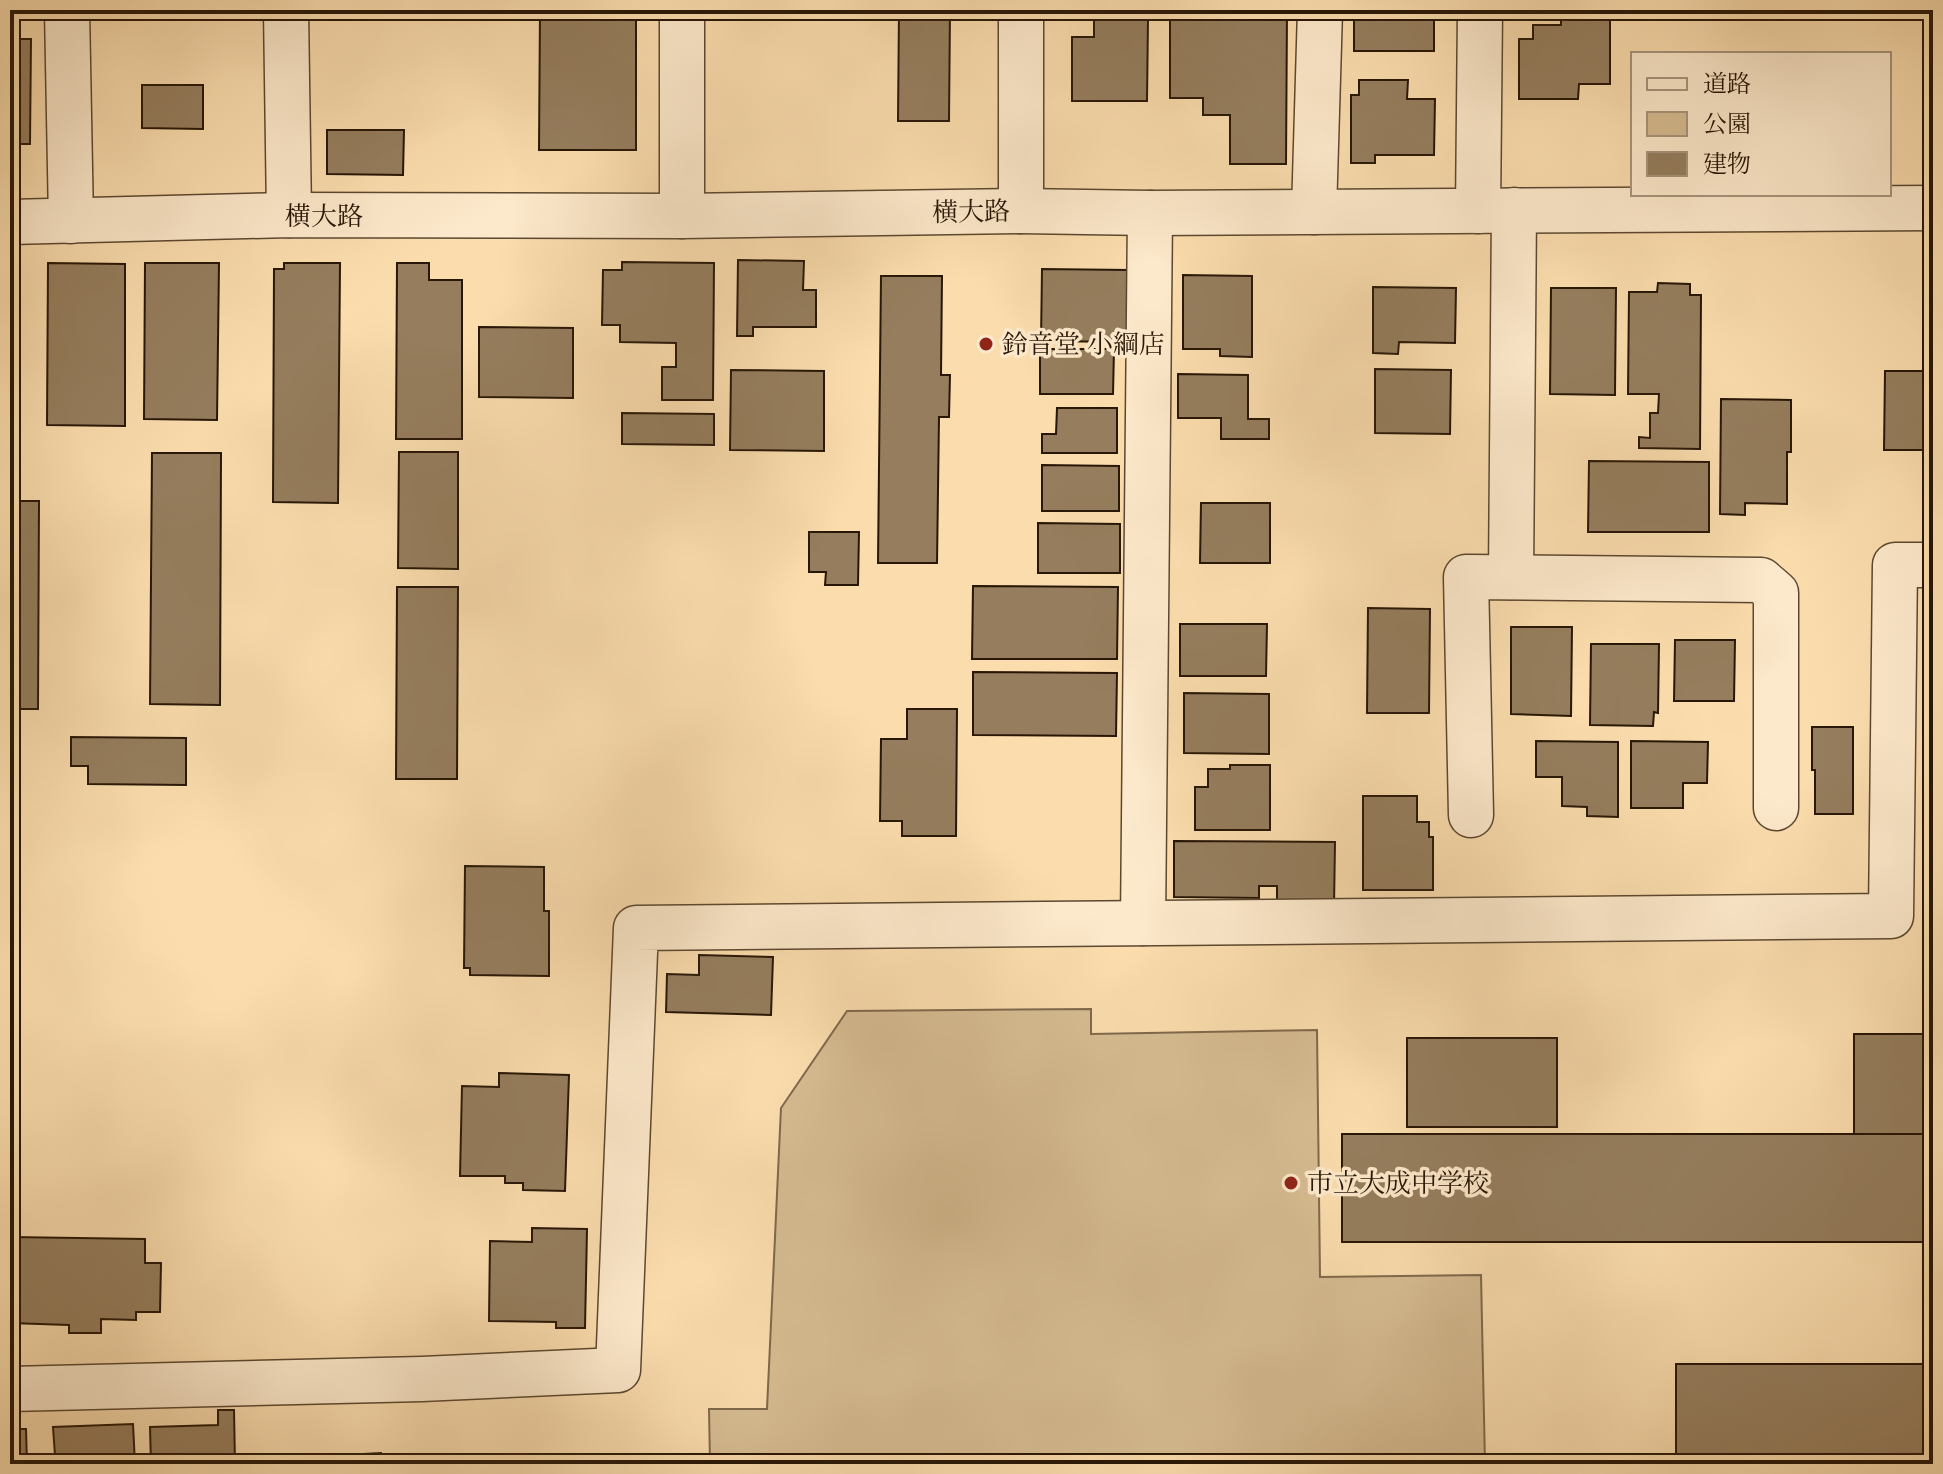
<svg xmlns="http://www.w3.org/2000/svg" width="1943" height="1474" font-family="Cardo,'Noto Serif JP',serif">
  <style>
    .green { fill: #d6bb91; stroke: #7f694c; stroke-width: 2 }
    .building { fill: #957d5d; stroke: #281707; stroke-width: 2 }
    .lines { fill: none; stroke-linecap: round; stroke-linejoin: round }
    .minor-casing { stroke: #5c4830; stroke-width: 47 }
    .minor { stroke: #fce8ca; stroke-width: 44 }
    .poi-dot { fill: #8f2418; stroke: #fce8ca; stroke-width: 3 }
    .labels { text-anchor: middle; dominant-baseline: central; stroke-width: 7; stroke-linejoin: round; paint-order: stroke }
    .street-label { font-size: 26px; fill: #281707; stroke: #fce8ca }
    .poi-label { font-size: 26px; fill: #281707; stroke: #fce8ca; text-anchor: start }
  </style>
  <rect width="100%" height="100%" fill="#fadcad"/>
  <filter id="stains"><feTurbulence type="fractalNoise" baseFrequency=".0025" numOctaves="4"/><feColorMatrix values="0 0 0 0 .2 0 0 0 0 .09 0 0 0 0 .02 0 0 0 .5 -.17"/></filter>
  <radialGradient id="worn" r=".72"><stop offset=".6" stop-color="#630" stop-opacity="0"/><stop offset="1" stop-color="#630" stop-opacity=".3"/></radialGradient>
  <path class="green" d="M1091,1009V1034L1317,1030L1320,1277L1481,1275L1485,1464H710L709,1409H767L781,1108L847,1011Z"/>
  <g class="building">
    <rect x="446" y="10" width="51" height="9"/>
    <path d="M540,10H586V16L636,17V150H539Z"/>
    <path d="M899,10H950L949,121H898Z"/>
    <path d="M1170,10H1287L1286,164H1230V115H1203V98H1170Z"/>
    <rect x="1354" y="10" width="80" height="41"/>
    <path d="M1561,10H1610V84H1579L1578,99H1519V39H1533V25H1561Z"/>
    <path d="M1094,19H1148L1147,101H1072V37H1094Z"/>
    <path d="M10,39H31L30,144H10Z"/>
    <path d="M1359,80H1408L1407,99H1435L1434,155H1375V163H1351V95H1359Z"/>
    <path d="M142,85H203V129L142,128Z"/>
    <path d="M327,130H404L403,175L327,174Z"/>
    <path d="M738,260L804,261L803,290H816V327H753V336H737Z"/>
    <path d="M622,262L714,263L713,400H662V367H676V343L620,342V325H602L603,270H622Z"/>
    <path d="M48,263L125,264V426L47,425Z"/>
    <path d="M145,263H219L217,420L144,419Z"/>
    <path d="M284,263H340L338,503L273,502L274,269H284Z"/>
    <path d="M397,263H429V280H462V439H396Z"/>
    <path d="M1042,269L1129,270L1128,342L1041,341Z"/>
    <path d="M1183,275L1252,276V357L1220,356V349H1183Z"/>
    <path d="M881,276H942L941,375H950L949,417H939L937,563H878Z"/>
    <path d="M1658,283L1690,284V295H1701L1700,449L1639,448V437L1650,438V413H1658L1659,394H1628L1629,292H1657Z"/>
    <path d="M1373,287L1456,288L1455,343L1399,342L1398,354L1373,353Z"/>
    <path d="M1551,288H1616L1615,395L1550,394Z"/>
    <path d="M479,327L573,328V398L479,397Z"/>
    <path d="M1040,349H1114L1113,394H1040Z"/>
    <path d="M1375,369L1451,370L1450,434L1375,433Z"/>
    <path d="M731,370L824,371V451L730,450Z"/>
    <path d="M1885,371H1933V450H1884Z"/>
    <path d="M1178,374L1248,375V419H1269V439H1221V418H1178Z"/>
    <path d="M1721,399L1791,400V452H1787V504L1745,503V515L1720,514Z"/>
    <path d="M1057,408H1117V453H1042V434H1056Z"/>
    <path d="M622,413L714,414V445L622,444Z"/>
    <path d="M399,452H458V569L398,568Z"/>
    <path d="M152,453H221L220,705L150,704Z"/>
    <path d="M1589,461L1709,462V532H1588Z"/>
    <path d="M1042,465L1119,466V511H1042Z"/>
    <path d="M10,501H39L38,709H10Z"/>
    <path d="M1201,503H1270V563H1200Z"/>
    <path d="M1038,523L1120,524V573H1038Z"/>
    <path d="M809,532H859L858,585H825L826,572H809Z"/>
    <path d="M973,586L1118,587L1117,659H972Z"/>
    <path d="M397,587H458L457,779H396Z"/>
    <path d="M1368,608L1430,609L1429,713H1367Z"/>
    <path d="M1180,624H1267L1266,676H1180Z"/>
    <path d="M1511,627H1572L1571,716L1511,714Z"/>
    <path d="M1675,640H1735L1734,701H1674Z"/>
    <path d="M1591,644H1659L1658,713L1654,712L1653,726L1590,725Z"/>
    <path d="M973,672L1117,673L1116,736L973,735Z"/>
    <path d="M1184,693L1269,694V754L1184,753Z"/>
    <path d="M907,709H957L956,836H902V821H880L881,739H907Z"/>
    <path d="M1812,727H1853V814H1815V770H1812Z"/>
    <path d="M71,737L186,738V785L88,784V766H71Z"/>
    <path d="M1536,741L1618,742V817L1587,816V807L1562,806V777H1536Z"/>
    <path d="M1631,741L1708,742L1707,783H1683V808H1631Z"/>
    <path d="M1230,765H1270V830H1195V787H1208V769H1230Z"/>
    <path d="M1363,796H1417V822H1429V837H1433V890H1363Z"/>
    <path d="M1174,841L1335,842L1334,907H1277V886H1259V898L1174,897Z"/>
    <path d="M465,866L544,867V911H549V976L470,975V968H464Z"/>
    <path d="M699,955L773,957L771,1015L666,1012L667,974L699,975Z"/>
    <rect x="1854" y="1034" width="77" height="100"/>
    <rect x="1407" y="1038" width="150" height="89"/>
    <path d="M499,1073L569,1075L565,1191L523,1190V1183H505V1176H460L462,1086L499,1087Z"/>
    <rect x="1342" y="1134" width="591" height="108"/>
    <path d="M532,1228L587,1229L585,1328H556V1322L489,1321L490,1241L532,1242Z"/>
    <path d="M10,1237L145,1239V1263H161L160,1312H136V1320L101,1319V1333H69V1325L10,1323Z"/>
    <rect x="1676" y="1364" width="257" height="100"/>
    <path d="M218,1410H234L235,1464H151L150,1427L218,1425Z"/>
    <path d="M133,1424L135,1464H41V1456L55,1455L53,1427Z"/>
    <path d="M10,1429H26L27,1464H10Z"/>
    <path d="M381,1453V1461L410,1460V1464H302L327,1462L326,1456Z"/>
  </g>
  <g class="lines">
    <defs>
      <g id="minor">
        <path d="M67,10L71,221"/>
        <path d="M286,10L289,215"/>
        <path d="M1021,211V10"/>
        <path d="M1478,211L1480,10"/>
        <path d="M1314,212L1320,10"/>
        <path d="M682,216V10"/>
        <path d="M10,222L289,215L682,216L1021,211L1150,213L1933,208"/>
        <path d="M1511,577L1514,210"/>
        <path d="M1471,815L1466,577L1761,580L1776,593V808"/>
        <path d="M1143,923L1150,213"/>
        <path d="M10,1389L422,1379L618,1370L636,928L1891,916L1895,565H1933"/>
      </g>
    </defs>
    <use href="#minor" class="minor-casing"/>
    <use href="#minor" class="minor"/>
  </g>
  <g class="poi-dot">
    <circle cx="986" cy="344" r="8"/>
    <circle cx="1291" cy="1183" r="8"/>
  </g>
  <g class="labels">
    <g class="street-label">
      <text transform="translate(971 212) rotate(-1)">横大路</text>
      <text x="324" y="216">横大路</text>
    </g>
    <g class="poi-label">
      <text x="1002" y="344">鈴音堂 小綱店</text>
      <text x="1307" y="1183">市立大成中学校</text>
    </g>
  </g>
  <rect width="1943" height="1474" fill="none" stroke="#fadcad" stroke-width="40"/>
  <rect x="12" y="12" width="1919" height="1450" fill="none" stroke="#281707" stroke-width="4"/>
  <rect x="20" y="20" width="1903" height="1434" fill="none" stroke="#281707" stroke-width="2"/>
  <rect x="1631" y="52" width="260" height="144" fill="#fce8ca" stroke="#a7947c" stroke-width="2"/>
  <rect x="1647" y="78" width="40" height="12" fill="#fce8ca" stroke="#a7947c" stroke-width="2"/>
  <text x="1703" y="92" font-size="24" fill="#281707">道路</text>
  <rect x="1647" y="112" width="40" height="24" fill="#d6bb91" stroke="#a7947c" stroke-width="2"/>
  <text x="1703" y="132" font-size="24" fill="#281707">公園</text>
  <rect x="1647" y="152" width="40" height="24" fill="#957d5d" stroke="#a7947c" stroke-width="2"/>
  <text x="1703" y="172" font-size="24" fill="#281707">建物</text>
  <rect width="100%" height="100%" filter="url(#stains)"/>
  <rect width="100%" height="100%" fill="url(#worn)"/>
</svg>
